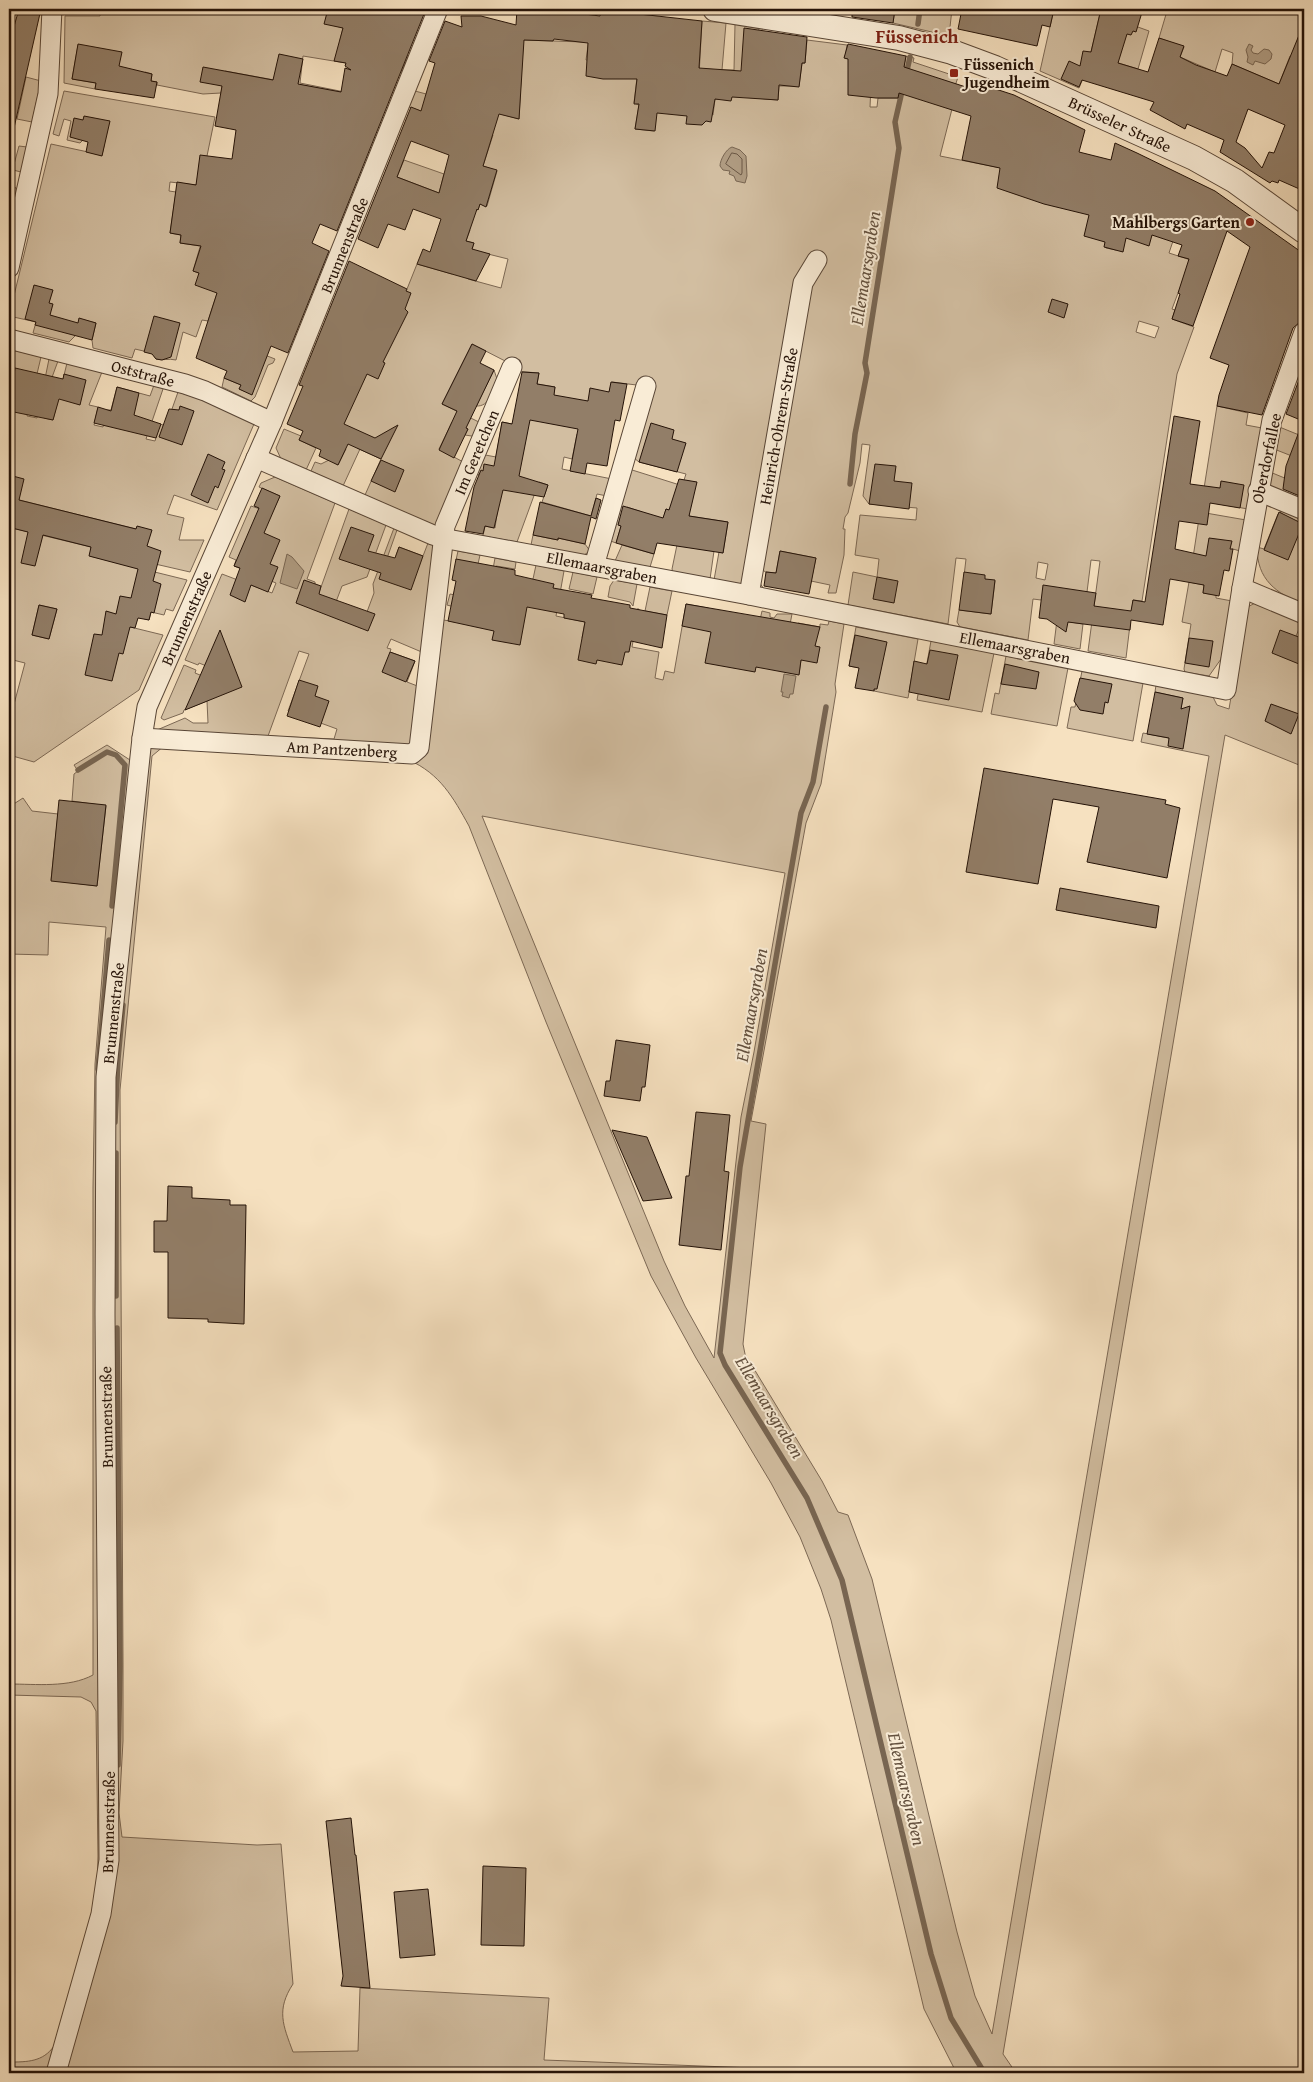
<svg xmlns="http://www.w3.org/2000/svg" width="1313" height="2082" font-family="'Gentium Book Plus',serif">
  <style>
    .green { fill: #d2bea1; stroke: #7c6854; fill-rule: evenodd }
    .water { fill: #af9b81; stroke: #786551 }
    .lines { fill: none; stroke-linecap: round; stroke-linejoin: round }
    .shore { stroke: #6a5744; stroke-width: 1 }
    .stream { stroke: #786551; stroke-width: 5.5 }
    .building { fill: #927e68; stroke: #251308; fill-rule: evenodd }
    .minor-casing { stroke: #594636; stroke-width: 21 }
    .tertiary-casing { stroke: #594636; stroke-width: 26 }
    .minor { stroke: #f9ecd6; stroke-width: 19 }
    .tertiary { stroke: #f9ecd6; stroke-width: 24 }
    .poi-dot { fill: #8f2418; stroke: #f9ecd6; stroke-width: 2 }
    .labels { text-anchor: middle; dominant-baseline: central; stroke-width: 4; stroke-linejoin: round; paint-order: stroke }
    .poi-label { font-size: 16px; font-weight: bold; fill: #251308; stroke: #f9ecd6; text-anchor: start }
    .street-label { font-size: 16px; fill: #251308; stroke: #f9ecd6 }
    .water-label { font-size: 18px; font-style: italic; fill: #63503e; stroke: #f9ecd6 }
    .quarter-label { font-size: 19px; font-weight: bold; fill: #7a1f14; stroke: #f9ecd6 }
  </style>
  <rect width="100%" height="100%" fill="#f6e1c0"/>
  <filter id="stains"><feTurbulence type="fractalNoise" baseFrequency=".004" numOctaves="4"/><feColorMatrix values="0 0 0 0 .2 0 0 0 0 .09 0 0 0 0 .02 0 0 0 .5 -.17"/></filter>
  <radialGradient id="worn" r=".72"><stop offset=".6" stop-color="#630" stop-opacity="0"/><stop offset="1" stop-color="#630" stop-opacity=".3"/></radialGradient>
  <g class="green">
    <path d="M100,9H328L325,23L343,28L340,40L364,49L408,57L401,72L303,56L300,83L389,101L225,71L221,93L203,94L157,85V82L151,81L152,74L145,72L143,80L78,45L72,79L96,83L95,89L64,83L65,16H100Z"/>
    <path d="M895,9H952L949,36L893,23Z"/>
    <path d="M1054,9H1101L1087,69L1079,88L1040,71Z"/>
    <path d="M1160,9H1304V56L1302,61L1290,56L1279,84L1232,64L1233,53L1222,49L1215,72L1180,57L1184,47L1159,38L1167,11Z"/>
    <path d="M702,21L726,23L722,70H734L735,24L759,27L754,98L778,100L779,86H799L802,63H805L807,40L847,45L845,58L872,63L870,107H877L878,98H898L906,56L914,58L913,62L958,77L948,108L952,109L940,156L1006,169L1101,202L1106,248L1116,250L1126,209L1177,229L1169,253L1197,262L1186,296L1178,293L1172,309L1175,310L1172,319L1194,327L1177,374L1142,601L1133,600L1126,658L1088,651L1100,561L1091,560L1087,592L1041,600L1033,599L1028,640L960,627L957,622L959,610L991,614L995,581L964,576L966,559L956,558L948,624L848,605L853,572L877,577L879,559L855,555L860,515L916,520L917,508L869,504L863,496L870,445L862,444L860,463L848,513L845,517L843,529H845L844,555L836,593H828L830,585L811,581L816,558L780,551L776,573L766,572L760,569L757,579L764,589L714,580L719,552L723,553L728,522L689,516L684,480L686,474L639,462L634,458L653,387L612,382L596,437L577,434L572,459L564,457L562,469L612,479L607,496L597,494L591,516L542,502L548,485L539,482L517,542L483,536L485,526L495,528L498,507L482,475L471,474L480,454L496,457L502,422L527,427L529,419L550,413L555,387L537,384L539,373L514,371L509,363L472,344L442,404L483,424L478,437L465,435L468,429L452,422L439,449L467,464L436,526L365,495L381,459L357,448L360,449L343,486L311,471L315,462L321,464L329,460L338,465L346,449L310,415L407,289L417,264L452,274L455,266L466,270L474,243L466,241L470,230L467,228L473,208L478,210L480,204L487,206L497,171L483,166L493,135L409,107L415,91L519,119L523,40L584,42L591,24L586,60L638,69L634,103L639,105L635,129L654,131L660,85L713,115L715,99H718L699,76ZM476,251L508,259L501,288L468,279ZM1139,321L1159,327L1155,338L1136,332ZM1038,562L1048,564L1045,580L1036,578Z"/>
    <path d="M1124,22L1149,31L1138,69L1112,61Z"/>
    <path d="M26,77L41,81L32,122L17,119Z"/>
    <path d="M64,91L215,117L207,156L196,185L170,182L169,191L176,192L170,233L181,235L180,243L207,247V249L200,247L193,271L221,281L208,321L202,320L196,337L183,332L176,360C168,358 163,361 156,359L152,353L135,349L132,358L93,348L92,340L96,323L80,319L75,336L69,342L33,333L36,322L9,316L51,144L102,155L104,146L83,140L80,143L67,140L71,121L64,119L59,136L53,134Z"/>
    <path d="M19,146L27,147L21,172L9,169V167L13,168Z"/>
    <path d="M404,160L444,174L439,193L397,177Z"/>
    <path d="M9,185L15,187L17,190L12,210H9Z"/>
    <path d="M229,341L275,359L273,363L268,365L255,397L251,401L222,387L224,378L241,385L239,389L252,394Z"/>
    <path d="M9,349L41,357L27,416L37,418L49,359L58,361L51,380L44,418L53,420L67,363L102,372L89,405L98,407L94,425L103,427L107,410H111L117,387L150,396L154,385L162,387L163,389L146,439L155,441L160,424L166,426L178,392L206,401L254,424L217,510L174,495L167,514L184,518L179,540H204L190,572L129,558L136,529L19,500L12,528L91,547L90,556L187,580L173,611L166,609L164,615L151,612L149,620L117,611L114,623L163,635L139,690L34,762L9,755V723L25,663L9,659V409L11,400H9ZM39,605L57,609L49,639L32,635Z"/>
    <path d="M494,370L497,379C493,390 490,407 476,406Z"/>
    <path d="M1217,406L1248,413L1246,425L1262,428L1248,509L1202,501Z"/>
    <path d="M1277,426L1304,437V502L1271,489L1269,485L1270,472L1287,479L1302,460L1274,449Z"/>
    <path d="M284,429L301,436L299,440L316,448L306,470L281,459L276,448Z"/>
    <path d="M629,469L683,486L675,512L666,509L660,530L638,524L642,512L627,507L616,543L608,540Z"/>
    <path d="M275,477L335,503L307,579L315,582L316,601L349,509L386,525L367,577L342,586L331,615L361,628L374,593L373,584L394,528L397,530L380,578L387,581L399,547L423,556L428,543L433,545L435,549L424,653L391,639L387,648L391,649L390,652L415,661L407,682L420,687L438,619L455,622L458,608L447,605L450,594L472,598L533,579L536,565L564,571L556,616L585,622L582,638L632,633L637,609H639L632,647L659,652L655,678L663,680L665,671L674,673L686,604L708,608L756,638L762,611L770,613V617L774,618L777,614H792L781,671L799,674L801,660L791,658L798,623L820,627V624L828,625L829,621L844,624L835,684L836,692L821,784L806,823L751,1121L766,1124L743,1344L745,1354L822,1481L838,1512L848,1515L872,1579L957,1932L975,1996L992,2034L1209,756L1141,742L1143,733L1184,741L1177,728L1183,698L1155,692L1156,685L1212,695L1217,705L1229,709L1246,608L1255,603L1302,622L1296,636L1304,639V652L1302,658L1304,659V767L1225,735L1003,2054L1016,2073H952L954,2068L924,2009L831,1620L821,1589L800,1537L771,1483L696,1358L651,1276L546,1022L469,826C453,797 440,774 409,760L164,746L152,756L120,1090L123,1664V1741L119,1813L122,1837L257,1845L281,1844L293,1984C276,2010 283,2025 293,2052L358,2051L360,1988L549,1998L544,2060L884,2073H9V2062C27,2062 43,2062 54,2046L77,1971L97,1896L98,1856L96,1711L91,1702L81,1697L9,1695V1684C36,1684 69,1688 93,1675V1188L95,1064L106,927L49,922L48,955L9,954V882L14,881V862H10L9,807L23,798L32,811L58,814L51,880L97,886L106,806L72,801L74,774L78,771L74,765L107,745L130,760L134,729L157,730L185,718L193,723H208L207,701L184,710L183,713L164,720L161,718L184,665L196,670L195,673L205,677L209,667L199,663L198,665L185,660L222,574L272,593L276,583L234,566L236,560L229,557L251,506L272,513L280,496L259,487L261,483ZM299,651L309,654L288,711L337,729L334,739L268,736ZM482,816L785,873L754,1052L741,1117L714,1358L685,1306L664,1261Z"/>
    <path d="M1280,506L1304,516V605C1276,593 1257,580 1257,547L1264,549L1278,514L1281,515Z"/>
    <path d="M1200,512L1246,520L1240,551L1233,549L1192,564Z"/>
    <path d="M533,535L558,540V538L585,544L590,551L584,555L531,545Z"/>
    <path d="M678,540L714,551L710,579L673,572L672,569Z"/>
    <path d="M622,545L654,554L650,567L615,561Z"/>
    <path d="M458,551L480,555L478,564L456,560Z"/>
    <path d="M495,558L516,562L515,569L496,566L495,570L493,569Z"/>
    <path d="M573,572L597,577L593,594L569,589Z"/>
    <path d="M614,580L637,584L633,606L630,602L608,597L610,586Z"/>
    <path d="M1189,582L1204,585L1203,593L1216,595V598L1232,601L1221,659L1209,676L1185,672L1184,669L1191,624L1182,622Z"/>
    <path d="M650,587L672,591L667,615L645,611Z"/>
    <path d="M1057,620L1083,624L1080,649L1054,644Z"/>
    <path d="M856,627L918,639L908,698L874,691L877,671L849,666Z"/>
    <path d="M931,641L994,653L982,712L917,700L921,678L924,679Z"/>
    <path d="M1006,656L1068,668L1057,726L991,714L995,693L999,694Z"/>
    <path d="M1082,671L1143,683L1133,741L1067,728L1071,707H1075Z"/>
  </g>
  <g class="water">
    <path d="M1249,44L1253,46L1251,50L1253,53L1258,54L1264,49L1269,50L1272,54L1271,59L1265,64L1255,61L1253,65L1247,62L1248,57L1246,50Z"/>
    <path d="M732,147L740,150L746,156L747,176L745,183L736,181L734,176L729,174L730,171L723,170L720,166C720,160 726,149 732,147Z"/>
    <path d="M287,554L292,557L304,571L297,589L280,583Z"/>
    <path d="M784,674L796,676L793,694H790L789,698L782,696L783,692H781Z"/>
  </g>
  <g class="lines">
    <path class="shore" d="M732,153L737,154L742,159V173L741,175L726,164Z"/>
    <g class="stream">
      <path d="M918,24L920,9"/>
      <path d="M906,75L910,57"/>
      <path d="M850,484L855,434L867,373L865,363L899,148L895,122L903,87"/>
      <path d="M826,707L813,782L801,813L740,1167L720,1353L725,1365L807,1498L842,1580L931,1954L951,2018L982,2069"/>
      <path d="M78,770L107,752L116,755L125,765L112,906"/>
      <path d="M98,1069L109,940"/>
      <path d="M115,1122L118,1059L123,1005"/>
      <path d="M116,1153V1296"/>
      <path d="M117,1328L120,1666L118,1765"/>
    </g>
  </g>
  <g class="building">
    <path d="M19,9H41L14,128L9,127V37H11Z"/>
    <path d="M328,9H426L337,231L320,224L312,243L329,251L288,353L271,346L252,395L239,389L241,385L224,378L227,371L196,358L217,293L195,285L199,273L193,271L201,246L180,243L181,235L170,233L177,182L196,185L200,155L232,159L236,130L215,126L222,86L200,82L203,67L273,80L279,54L303,59L298,84L341,92L345,68L351,70L345,66L346,63L334,61L343,28L324,24Z"/>
    <path d="M517,9H545L600,16L601,9H607L621,11V12L702,21L699,68L741,71L744,28L807,37L805,63H802L799,87L779,85L778,100L732,97L731,101L715,99L711,122L706,121L702,125L686,124L687,116L657,113L655,131L635,129L639,104H634L637,79H603L586,76L588,43L554,39L553,41L524,40L519,119L499,114L483,166L497,170L486,207L480,204L478,210L477,209L466,241L474,243L472,249L490,254L476,281L417,264L423,249L430,252L441,219L413,209L405,230L388,224L378,248L358,239L411,107L421,111L435,63L429,61L445,21L462,27L461,16H481L516,25ZM411,141L449,155L439,193L397,177Z"/>
    <path d="M852,9H895L893,23L852,17Z"/>
    <path d="M962,9H1054L1050,27L1042,25L1037,46L958,29Z"/>
    <path d="M1101,9H1143L1136,32L1133,31L1131,35L1127,34L1118,63L1148,72L1159,38L1184,46L1180,57L1196,65L1227,76L1232,64L1279,84L1304,23V191L1279,180L1278,183L1272,181L1270,183L1220,152L1224,140L1187,124L1185,129L1150,110L1154,102L1082,80L1079,87L1061,79L1069,61L1080,66L1083,51L1091,52ZM1248,109L1285,125L1274,153L1269,152L1262,168L1245,148L1236,142Z"/>
    <path d="M78,44L122,52L119,66L152,74L151,81L157,82L154,98L95,89L96,83L72,79Z"/>
    <path d="M848,44L906,56L904,67L972,89L974,82L1014,95L1085,130L1079,152L1111,160L1115,143L1137,153L1215,191L1304,254V310L1300,322L1293,328L1262,415L1217,406L1219,395L1229,365L1210,358L1250,247L1227,231L1193,326L1172,319L1180,294L1178,293L1189,259L1178,256L1182,245L1152,235L1149,246L1126,238L1123,252L1104,247L1105,242L1084,236L1089,215L1044,204L997,188L1000,168L962,160L971,116L899,93L898,98H876L848,95V59L844,58Z"/>
    <path d="M84,116L110,121L102,156L86,152L88,142L70,137L74,118L83,120Z"/>
    <path d="M349,261L407,289L406,291L411,293L405,309L408,312L383,362L385,363L378,379L367,374L344,424L375,438L398,425L381,459L348,444L338,465L319,456L321,450L299,440L303,431L287,424L303,386L299,385Z"/>
    <path d="M34,285L53,290L49,303L53,304L50,315L78,323L79,318L96,323L92,340L35,325L36,322L25,319Z"/>
    <path d="M1052,299L1068,304L1064,318L1048,312Z"/>
    <path d="M154,316L180,323L171,357L162,360L156,359L152,354L144,352Z"/>
    <path d="M472,344L486,351L480,363L494,370L466,428L468,429L454,458L439,450L457,411L442,404Z"/>
    <path d="M15,368L63,379L64,374L86,380L80,405L59,399L53,420L9,411V379L13,380Z"/>
    <path d="M522,372L539,373L537,384L555,387L554,395L588,401L590,388L609,392L611,382L627,384L620,421L615,420L607,466L587,463L585,474L570,471L578,429L530,420L519,476L548,485L544,497L503,490L494,528L485,526L483,534L465,531L474,487L481,470L483,471L484,464L494,466L502,422L512,424Z"/>
    <path d="M1299,380L1304,384V491L1302,497L1283,489L1286,466L1303,421L1286,414Z"/>
    <path d="M117,387L139,393L134,415L161,424L156,438L94,423L98,407L111,411Z"/>
    <path d="M180,406L194,411L182,445L159,437L169,409L179,410Z"/>
    <path d="M1174,416L1200,421L1190,484L1220,488L1221,481L1244,485L1240,508L1210,503L1207,525L1179,521L1175,549L1206,556L1209,538L1232,541L1230,549H1233L1229,571L1224,570L1219,596L1203,593L1204,585L1170,579L1163,625L1131,620L1130,630L1068,622L1066,632L1047,619L1039,618L1043,585L1096,593L1094,606L1131,611L1133,600L1145,602Z"/>
    <path d="M651,423L674,430L672,439L686,443L677,472L639,462Z"/>
    <path d="M208,454L225,462L222,469L225,470L218,488L215,486L208,503L191,495Z"/>
    <path d="M381,460L404,470L395,492L371,481Z"/>
    <path d="M875,464L896,466L894,481L912,483L909,509L869,504Z"/>
    <path d="M9,475L24,479L19,500L136,529L137,526L152,530L147,546L161,551L153,581L161,584L154,613L151,612L149,620L138,618L135,628L130,627L123,654L119,653L112,681L85,675L94,634L102,635L106,611L116,614L120,596L131,598L138,569L89,556L91,547L43,535L35,566L21,563L28,532L12,528L14,520L9,519Z"/>
    <path d="M679,479L697,482L689,516L728,522L723,553L657,543L654,554L616,543L621,526L618,525L623,506L663,518L666,509L669,510Z"/>
    <path d="M262,488L280,496L264,533L280,540L270,564L278,567L268,592L251,585L245,602L230,595L240,568L234,566L259,508L254,506Z"/>
    <path d="M596,498L601,500L596,519L591,517L585,544L558,538V540L533,535L540,502L591,516Z"/>
    <path d="M1279,512L1303,524L1288,560L1264,550Z"/>
    <path d="M351,527L374,535L368,551L395,558L399,547L423,556L411,590L379,579L381,573L339,559Z"/>
    <path d="M780,551L816,558L809,594L764,586L766,572L776,573Z"/>
    <path d="M456,559L515,570V575L554,584L553,588L592,595L591,598L630,605V608L667,615L662,648L631,641L629,652H625L622,665L597,660L596,664L578,660L585,622L564,618V614L527,607L520,645L492,640L494,631L448,621L456,581L452,580Z"/>
    <path d="M964,572L985,575V579L995,580L991,614L959,610Z"/>
    <path d="M877,577L898,581L894,603L873,599Z"/>
    <path d="M304,580L321,586L319,594L375,614L368,631L296,603Z"/>
    <path d="M686,604L820,627L815,646L820,647L817,663L801,660L799,675L756,667L755,672L705,663L711,632L682,626Z"/>
    <path d="M39,605L57,609L49,639L32,635Z"/>
    <path d="M220,630L242,687L185,710L193,692Z"/>
    <path d="M1280,630L1304,639V650L1299,664L1272,653Z"/>
    <path d="M855,635L887,642L877,689H874V691L855,688L859,668L849,666Z"/>
    <path d="M1189,638L1213,641L1209,667L1185,663Z"/>
    <path d="M930,650L958,655L949,700L909,692L914,661L927,664Z"/>
    <path d="M390,652L415,661L406,682L382,672Z"/>
    <path d="M1005,664L1039,672L1036,689L1001,684Z"/>
    <path d="M1080,678L1112,684L1108,703L1105,702L1103,714L1080,710L1074,701Z"/>
    <path d="M299,680L318,686L315,696L329,701L320,727L287,716Z"/>
    <path d="M1155,692L1183,698L1181,709L1190,706L1183,749L1168,746L1169,738L1147,734Z"/>
    <path d="M1271,704L1299,714L1291,734L1265,721Z"/>
    <path d="M984,768L1166,800L1165,804L1180,808L1167,878L1087,862L1099,807L1053,799L1038,884L966,872Z"/>
    <path d="M59,800L106,805L97,886L51,881Z"/>
    <path d="M1060,888L1159,906L1156,928L1056,910Z"/>
    <path d="M616,1040L650,1045L645,1087H642L640,1101L604,1096L606,1081H610Z"/>
    <path d="M696,1112L730,1115L724,1171L729,1172L721,1250L679,1245L686,1176H689Z"/>
    <path d="M612,1130L647,1137L672,1198L643,1201Z"/>
    <path d="M168,1186L192,1187V1198L230,1200V1205H246L244,1324L208,1322V1319L168,1318V1252H154V1221H167Z"/>
    <path d="M351,1818L355,1855H356L370,1988L341,1986L343,1976L326,1821Z"/>
    <path d="M483,1866L526,1868L524,1946L481,1945Z"/>
    <path d="M428,1889L435,1955L400,1958L394,1892Z"/>
  </g>
  <g class="lines">
    <defs>
      <g id="minor">
        <path d="M9,268L48,94L52,9"/>
        <path d="M1304,332L1272,420L1242,588L1304,614"/>
        <path d="M9,339L185,384L205,391L272,422"/>
        <path d="M256,458L433,535L442,538L749,595L1226,690L1242,588"/>
        <path d="M1258,491L1304,510"/>
        <path d="M594,566L646,386"/>
        <path d="M749,595L803,283L817,260"/>
        <path d="M142,738L412,754L419,748L445,526L512,367"/>
        <path d="M56,2073L101,1914L109,1860L105,1314L106,1077L142,738L147,707L272,422L438,9"/>
      </g>
      <path id="tertiary" d="M715,9L899,38L952,52L995,68L1194,158L1235,181L1304,231"/>
    </defs>
    <use href="#minor" class="minor-casing"/>
    <use href="#tertiary" class="tertiary-casing"/>
    <use href="#minor" class="minor"/>
    <use href="#tertiary" class="tertiary"/>
  </g>
  <g class="poi-dot">
    <rect x="949" y="68" width="10" height="10" rx="2.5"/>
    <circle cx="1250" cy="222" r="5"/>
  </g>
  <g class="labels">
    <g class="poi-label">
      <text x="964" y="64">Füssenich<tspan x="964" dy="18">Jugendheim</tspan></text>
      <text x="1240" y="222" text-anchor="end">Mahlbergs Garten</text>
    </g>
    <g class="street-label">
      <text transform="translate(1120 124) rotate(25)">Brüsseler Straße</text>
      <text transform="translate(344 245) rotate(-68)">Brunnenstraße</text>
      <text transform="translate(143 373) rotate(15)">Oststraße</text>
      <text transform="translate(778 426) rotate(-80)">Heinrich-Ohrem-Straße</text>
      <text transform="translate(476 452) rotate(-67)">Im Geretchen</text>
      <text transform="translate(1266 458) rotate(-78)">Oberdorfallee</text>
      <text transform="translate(602 567) rotate(11)">Ellemaarsgraben</text>
      <text transform="translate(186 618) rotate(-66)">Brunnenstraße</text>
      <text transform="translate(1015 647) rotate(11)">Ellemaarsgraben</text>
      <text transform="translate(342 749) rotate(3)">Am Pantzenberg</text>
      <text transform="translate(113 1013) rotate(-84)">Brunnenstraße</text>
      <text transform="translate(106 1417) rotate(-91)">Brunnenstraße</text>
      <text transform="translate(108 1822) rotate(-89)">Brunnenstraße</text>
    </g>
    <g class="water-label">
      <text transform="translate(865 268) rotate(-81)">Ellemaarsgraben</text>
      <text transform="translate(751 1005) rotate(-80)">Ellemaarsgraben</text>
      <text transform="translate(770 1407) rotate(59)">Ellemaarsgraben</text>
      <text transform="translate(907 1789) rotate(77)">Ellemaarsgraben</text>
    </g>
    <g class="quarter-label">
      <text x="917" y="36">Füssenich</text>
    </g>
  </g>
  <rect width="1313" height="2082" fill="none" stroke="#f6e1c0" stroke-width="30"/>
  <rect x="10" y="10" width="1293" height="2062" fill="none" stroke="#251308" stroke-width="2.5"/>
  <rect x="15" y="15" width="1283" height="2052" fill="none" stroke="#251308"/>
  <rect width="100%" height="100%" filter="url(#stains)"/>
  <rect width="100%" height="100%" fill="url(#worn)"/>
</svg>
